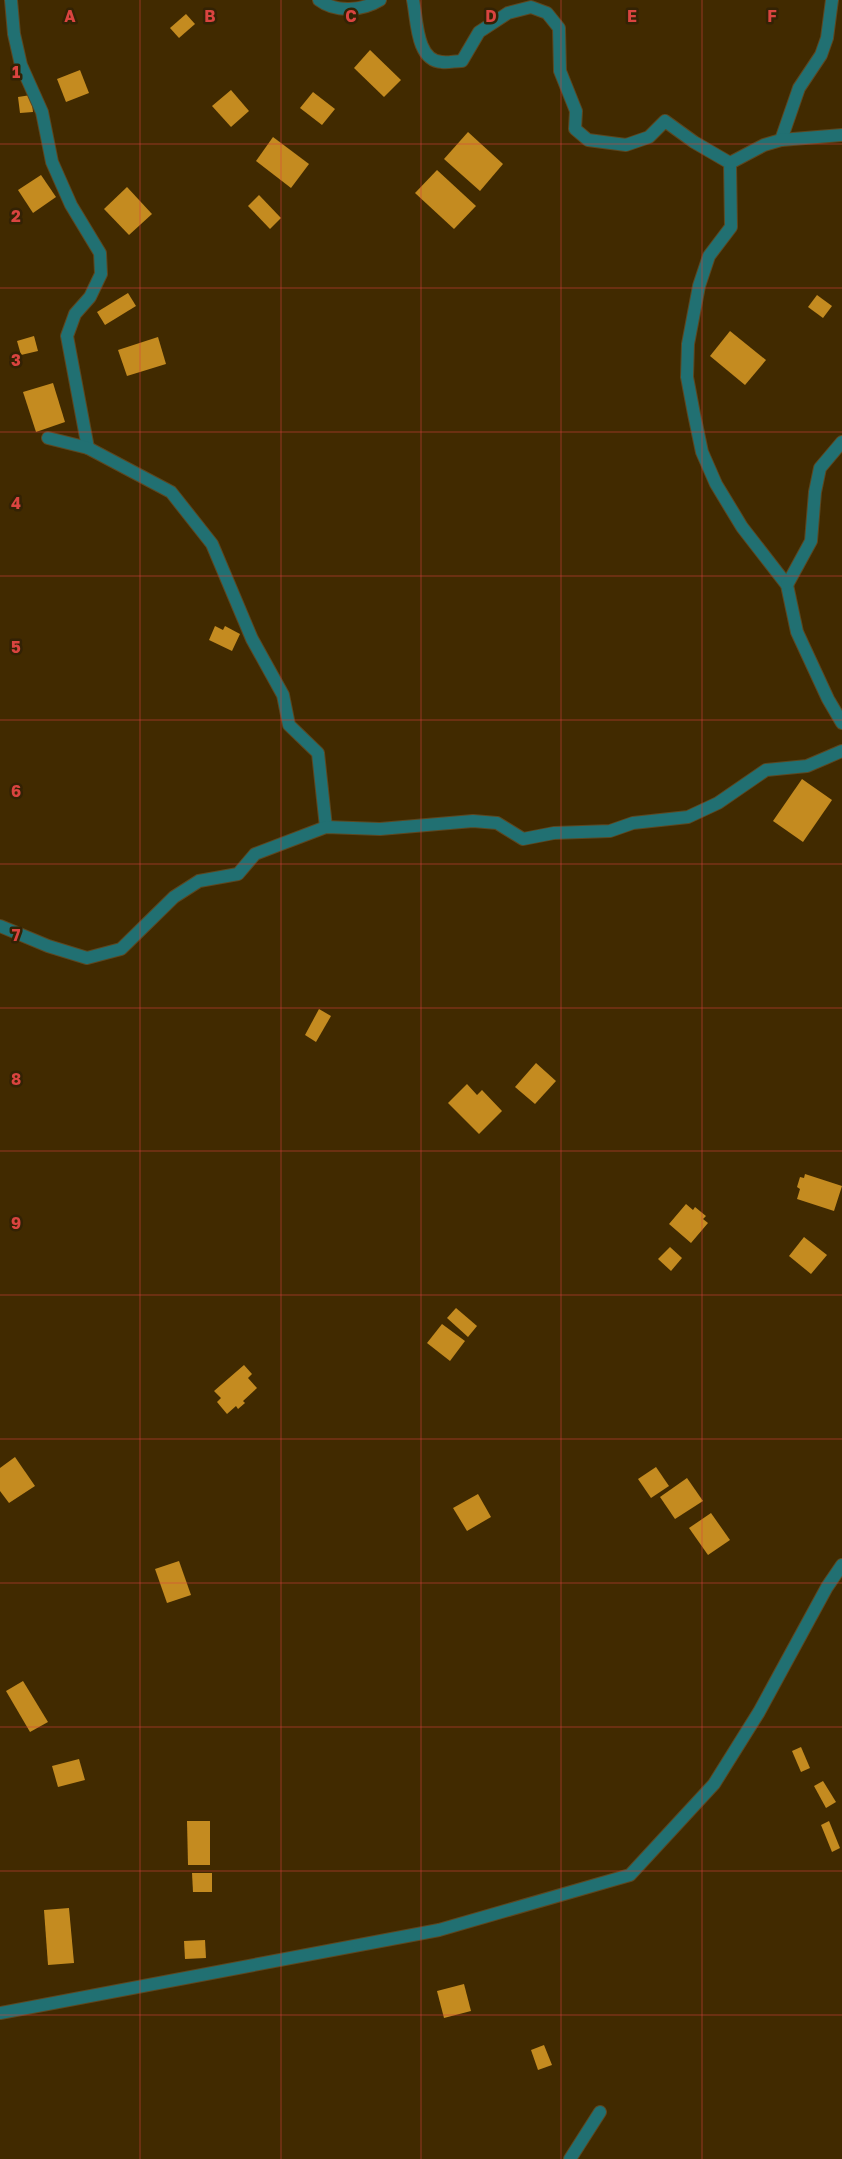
<svg xmlns="http://www.w3.org/2000/svg" width="842" height="2159" font-family="'Golos Text',sans-serif">
  <style>
    .building { fill: #c48b20 }
    .lines { fill: none; stroke-linecap: round; stroke-linejoin: round }
    .minor-casing { stroke: #5d4720; stroke-width: 14 }
    .minor { stroke: #217072; stroke-width: 12 }
    .grid { fill: none; stroke: #da4440; stroke-width: 1; stroke-opacity: 0.55 }
    .grid-label { font-size: 16px; text-anchor: middle; font-weight: bold; fill: #da4440; stroke: #332204; stroke-width: 5; stroke-linejoin: round; paint-order: stroke }
  </style>
  <rect width="100%" height="100%" fill="#412a00"/>
  <g class="building">
    <path d="M186,14L195,24L179,38L170,28Z"/>
    <path d="M370,50L401,80L384,97L354,68Z"/>
    <path d="M80,70L89,93L66,102L57,79Z"/>
    <path d="M231,90L249,111L231,127L212,106Z"/>
    <path d="M313,92L335,109L322,125L300,108Z"/>
    <path d="M31,95L33,112L20,113L18,97Z"/>
    <path d="M468,132L503,164L480,191L444,159Z"/>
    <path d="M273,137L309,164L291,188L256,161Z"/>
    <path d="M437,170L476,206L454,229L415,193Z"/>
    <path d="M41,175L56,197L33,213L18,190Z"/>
    <path d="M127,187L152,214L129,235L104,209Z"/>
    <path d="M259,195L281,218L270,229L248,206Z"/>
    <path d="M128,293L136,306L105,325L97,312Z"/>
    <path d="M817,295L832,306L823,318L808,307Z"/>
    <path d="M730,331L766,360L745,385L710,356Z"/>
    <path d="M34,336L38,351L21,355L17,341Z"/>
    <path d="M158,337L166,364L127,376L118,350Z"/>
    <path d="M53,383L65,422L36,432L23,392Z"/>
    <path d="M215,626L223,630L225,626L240,634L232,651L209,640Z"/>
    <path d="M802,779L832,800L803,842L773,821Z"/>
    <path d="M319,1009L331,1016L316,1042L305,1035Z"/>
    <path d="M536,1063L556,1081L535,1104L515,1087Z"/>
    <path d="M467,1084L477,1095L482,1090L502,1111L479,1134L448,1103Z"/>
    <path d="M805,1174L842,1186L834,1211L797,1199L800,1189L797,1187L800,1177L804,1178Z"/>
    <path d="M686,1204L693,1210L695,1207L706,1216L703,1219L708,1223L691,1243L669,1224Z"/>
    <path d="M804,1237L827,1255L811,1274L789,1256Z"/>
    <path d="M670,1247L682,1258L671,1271L658,1259Z"/>
    <path d="M456,1308L477,1326L468,1337L447,1318Z"/>
    <path d="M442,1324L465,1341L450,1361L427,1343Z"/>
    <path d="M244,1365L252,1374L248,1378L257,1388L243,1401L245,1403L238,1409L236,1406L227,1414L217,1402L221,1398L214,1391Z"/>
    <path d="M15,1457L35,1486L9,1503L0,1491V1468Z"/>
    <path d="M656,1467L669,1486L651,1498L638,1479Z"/>
    <path d="M687,1478L703,1501L675,1519L660,1497Z"/>
    <path d="M478,1494L491,1517L467,1531L453,1508Z"/>
    <path d="M711,1513L730,1540L708,1555L689,1528Z"/>
    <path d="M179,1561L191,1595L167,1603L155,1569Z"/>
    <path d="M23,1681L48,1722L30,1732L6,1691Z"/>
    <path d="M801,1747L810,1768L801,1772L792,1751Z"/>
    <path d="M79,1759L85,1780L58,1787L52,1766Z"/>
    <path d="M823,1781L836,1802L826,1808L814,1786Z"/>
    <path d="M187,1821H210V1865H188Z"/>
    <path d="M829,1821L840,1848L832,1852L821,1825Z"/>
    <path d="M192,1873H212V1892H193Z"/>
    <path d="M69,1908L74,1963L48,1965L44,1910Z"/>
    <path d="M205,1940L206,1958L185,1959L184,1941Z"/>
    <path d="M464,1984L471,2011L444,2018L437,1991Z"/>
    <path d="M544,2045L552,2065L538,2070L531,2050Z"/>
  </g>
  <g class="lines">
    <defs>
      <g id="minor">
        <path d="M11,0L14,34L21,65L42,112L52,162L71,205L100,253L101,274L90,297L75,314L67,336L88,448"/>
        <path d="M319,0C336,13 362,11 380,0"/>
        <path d="M413,0C417,19 416,61 442,62C448,63 455,61 462,61L479,32L508,13L531,7L547,13L559,28L560,71L576,111L575,129L588,140L626,145L649,137L665,121L694,142L730,163L731,227L709,256L699,286L688,344L687,377L694,414L702,452L716,484L742,527L787,585L797,632L828,699L842,723"/>
        <path d="M781,140L799,88L821,55L827,38L832,0"/>
        <path d="M730,163L764,145L781,140L842,135"/>
        <path d="M48,438L88,448L171,492L212,544L252,639L283,695L289,725L318,753L326,827"/>
        <path d="M787,585L811,541L815,492L820,468L842,442"/>
        <path d="M0,926L48,946L87,958L121,949L174,897L199,881L238,874L255,854L326,827L380,829L473,821L497,823L523,839L554,833L610,831L633,823L688,817L718,803L766,770L807,766L842,751"/>
        <path d="M0,2013L439,1930L630,1875L714,1784L759,1712L827,1587L842,1565"/>
        <path d="M570,2159L600,2112"/>
      </g>
    </defs>
    <use href="#minor" class="minor-casing"/>
    <use href="#minor" class="minor"/>
  </g>
  <path class="grid" d="M140,0V2159M281,0V2159M421,0V2159M561,0V2159M702,0V2159M0,144H842M0,288H842M0,432H842M0,576H842M0,720H842M0,864H842M0,1008H842M0,1151H842M0,1295H842M0,1439H842M0,1583H842M0,1727H842M0,1871H842M0,2015H842"/>
  <g class="grid-label">
    <text x="70" y="22">A</text>
    <text x="210" y="22">B</text>
    <text x="351" y="22">C</text>
    <text x="491" y="22">D</text>
    <text x="632" y="22">E</text>
    <text x="772" y="22">F</text>
    <text x="16" y="78">1</text>
    <text x="16" y="222">2</text>
    <text x="16" y="366">3</text>
    <text x="16" y="509">4</text>
    <text x="16" y="653">5</text>
    <text x="16" y="797">6</text>
    <text x="16" y="941">7</text>
    <text x="16" y="1085">8</text>
    <text x="16" y="1229">9</text>
  </g>
</svg>
